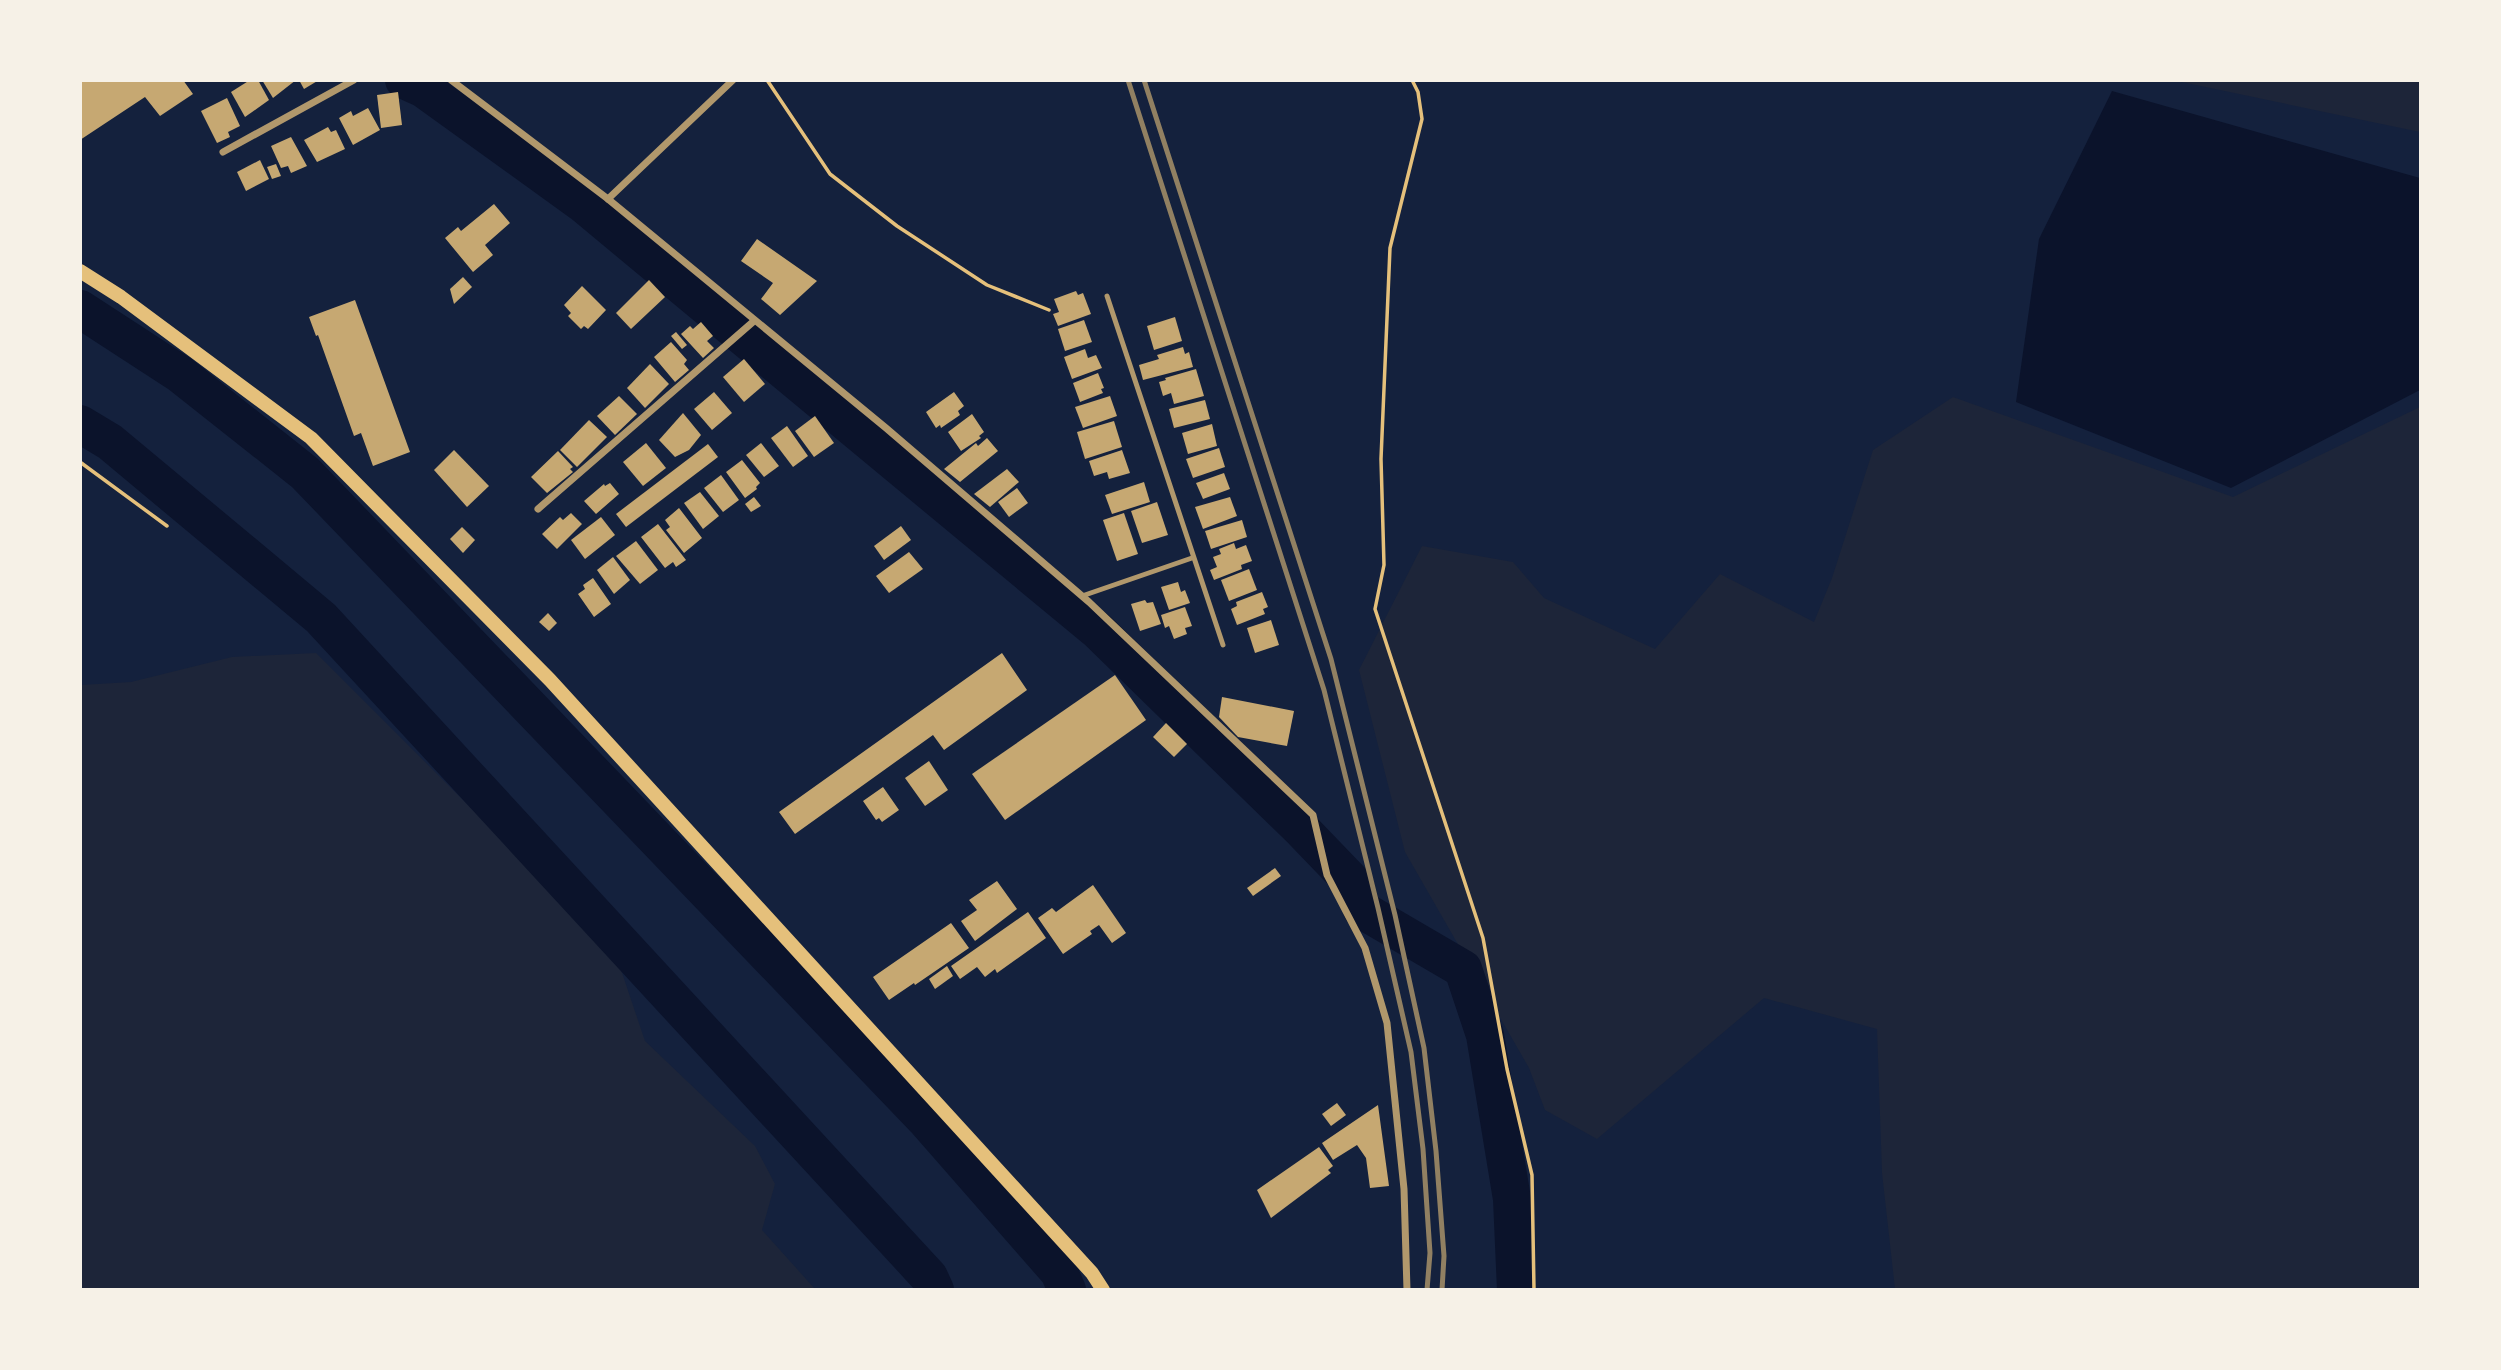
<svg xmlns="http://www.w3.org/2000/svg" width="2501" height="1370" font-family="'Libre Baskerville',serif">
  <style>
    .green { fill: #1d2539 }
    .water { fill: #0b132b }
    .lines { fill: none; stroke-linecap: round; stroke-linejoin: round }
    .river { stroke: #0b132b; stroke-width: 38 }
    .building { fill: #c6a872 }
    .path { stroke: #e5c07b; stroke-width: 3.5 }
    .service { stroke: #b1986c; stroke-width: 5 }
    .minor { stroke: #b1986c; stroke-width: 7 }
    .secondary { stroke: #e5c07b; stroke-width: 14 }
    .rail { stroke: #918062; stroke-width: 5 }
  </style>
  <rect width="100%" height="100%" fill="#14213d"/>
  <g class="green">
    <path d="M2177,81H2420V132Z"/>
    <path d="M1953,397L2233,497L2420,407V1289H1895L1882,1173L1877,1029L1764,998L1597,1139L1545,1110L1529,1068L1405,852L1359,670L1422,546L1513,562L1544,598L1655,649L1720,574L1814,622L1832,578L1873,450Z"/>
    <path d="M316,653L615,952L645,1041L755,1146L775,1184L762,1230L815,1289H81V685L131,682L232,657Z"/>
  </g>
  <path class="water" d="M2112,91L2420,178V390L2231,488L2016,402L2039,239Z"/>
  <g class="lines">
    <g class="river">
      <path d="M404,80L424,89L582,203L1098,631L1303,831L1355,885L1362,910L1463,969L1485,1035L1512,1199L1516,1290"/>
      <path d="M80,309L180,374L305,473L925,1119L1059,1272L1067,1290"/>
      <path d="M80,424L110,442L321,618L929,1277L935,1290"/>
    </g>
  </g>
  <g class="building">
    <path d="M80,80H183L193,94L160,116L145,97L80,140Z"/>
    <path d="M250,80H258L269,100L245,117L231,92Z"/>
    <path d="M262,80H296L273,98Z"/>
    <path d="M299,80H319L304,89Z"/>
    <path d="M398,92L402,125L381,128L377,95Z"/>
    <path d="M227,98L240,126L228,132L230,137L217,143L201,111Z"/>
    <path d="M368,108L380,130L353,145L339,118L351,111L353,116Z"/>
    <path d="M328,127L331,132L336,130L345,149L317,162L304,140Z"/>
    <path d="M291,137L307,166L291,173L288,166L281,168L271,146Z"/>
    <path d="M260,160L269,179L246,191L237,172Z"/>
    <path d="M276,164L281,176L272,179L267,167Z"/>
    <path d="M494,204L510,223L485,245L493,255L473,272L445,238L458,227L461,231Z"/>
    <path d="M757,239L817,281L780,315L761,299L773,283L741,261Z"/>
    <path d="M463,277L472,287L454,304L450,289Z"/>
    <path d="M649,280L665,297L631,329L616,313Z"/>
    <path d="M582,286L606,310L588,329L584,326L581,329L568,316L571,313L564,305Z"/>
    <path d="M1076,291L1078,295L1083,293L1091,314L1058,326L1053,314L1059,312L1054,299Z"/>
    <path d="M355,300L410,452L373,466L361,433L354,436L318,335L316,336L309,317Z"/>
    <path d="M1175,317L1182,341L1154,350L1147,326Z"/>
    <path d="M1084,320L1092,342L1065,351L1058,329Z"/>
    <path d="M701,322L713,336L707,341L714,348L703,358L681,334L690,326L693,329Z"/>
    <path d="M676,332L687,345L682,349L671,336Z"/>
    <path d="M671,342L687,360L684,364L689,370L675,382L654,357Z"/>
    <path d="M1183,347L1185,354L1189,352L1193,367L1143,380L1139,365L1159,359L1157,355Z"/>
    <path d="M1085,349L1088,358L1096,355L1102,368L1072,379L1064,357Z"/>
    <path d="M744,359L765,384L744,402L723,377Z"/>
    <path d="M650,364L669,384L645,408L627,388Z"/>
    <path d="M1196,369L1204,396L1174,404L1171,393L1163,396L1159,382L1166,380L1165,378Z"/>
    <path d="M1098,373L1104,388L1101,389L1103,393L1080,402L1073,383Z"/>
    <path d="M714,392L732,413L712,430L694,409Z"/>
    <path d="M954,392L964,406L958,411L960,415L941,428L940,425L936,428L926,412Z"/>
    <path d="M619,396L637,414L615,435L597,416Z"/>
    <path d="M1110,396L1117,416L1083,428L1075,407Z"/>
    <path d="M1205,400L1210,419L1174,428L1169,409Z"/>
    <path d="M683,413L701,435L689,450L675,457L659,440Z"/>
    <path d="M972,414L984,432L979,436L981,438L961,451L948,432Z"/>
    <path d="M815,416L834,443L814,457L795,431Z"/>
    <path d="M589,420L607,437L577,467L560,450Z"/>
    <path d="M1114,421L1122,447L1085,459L1077,432Z"/>
    <path d="M1212,424L1217,446L1188,454L1182,433Z"/>
    <path d="M787,426L808,456L793,467L771,438Z"/>
    <path d="M987,438L998,451L960,482L944,469L976,443L978,446Z"/>
    <path d="M646,443L666,468L643,486L623,462Z"/>
    <path d="M761,443L779,466L764,477L746,455Z"/>
    <path d="M708,444L718,457L626,527L616,514Z"/>
    <path d="M1219,448L1225,467L1193,478L1186,459Z"/>
    <path d="M454,450L489,486L467,507L434,470Z"/>
    <path d="M1122,450L1130,473L1109,479L1107,472L1094,476L1089,461Z"/>
    <path d="M558,451L573,467L570,469L573,472L547,493L531,477Z"/>
    <path d="M742,460L760,483L756,487L757,489L745,498L726,472Z"/>
    <path d="M1007,469L1019,482L990,507L974,494Z"/>
    <path d="M1224,473L1230,489L1203,499L1196,483Z"/>
    <path d="M721,475L739,500L723,512L704,488Z"/>
    <path d="M1144,482L1150,502L1112,514L1105,495Z"/>
    <path d="M610,483L619,494L596,514L584,501L604,484L605,486Z"/>
    <path d="M1017,488L1028,503L1009,517L998,502Z"/>
    <path d="M700,492L719,516L703,529L684,503Z"/>
    <path d="M754,497L761,506L751,512L745,504Z"/>
    <path d="M1230,497L1237,516L1203,529L1195,507Z"/>
    <path d="M1157,502L1168,535L1142,543L1131,511Z"/>
    <path d="M679,508L702,538L684,553L666,530L670,527L665,520Z"/>
    <path d="M571,513L582,524L557,549L542,534L560,517L563,520Z"/>
    <path d="M1124,513L1138,554L1117,561L1103,520Z"/>
    <path d="M601,517L615,535L585,559L571,540Z"/>
    <path d="M1242,520L1247,537L1211,549L1205,531Z"/>
    <path d="M658,524L686,560L676,567L673,562L665,568L641,537Z"/>
    <path d="M901,526L911,540L884,560L874,546Z"/>
    <path d="M462,527L475,540L463,553L450,539Z"/>
    <path d="M636,541L658,570L640,584L616,556Z"/>
    <path d="M1234,543L1236,549L1246,545L1252,561L1241,565L1242,569L1214,580L1210,570L1217,567L1213,557L1221,554L1219,549Z"/>
    <path d="M909,552L923,569L889,593L876,576Z"/>
    <path d="M613,557L630,580L614,594L597,570Z"/>
    <path d="M1249,569L1257,590L1229,601L1221,580Z"/>
    <path d="M593,578L611,604L594,617L578,594L585,589L583,585Z"/>
    <path d="M1178,582L1181,592L1185,590L1190,603L1169,610L1161,587Z"/>
    <path d="M1262,592L1268,607L1263,609L1265,614L1237,625L1231,609L1237,606L1236,602Z"/>
    <path d="M1145,600L1147,603L1153,602L1161,624L1140,631L1131,604Z"/>
    <path d="M1185,607L1192,626L1185,628L1187,634L1174,639L1169,626L1165,628L1161,615Z"/>
    <path d="M548,613L557,623L549,631L539,622Z"/>
    <path d="M1271,620L1279,645L1255,653L1247,628Z"/>
    <path d="M1002,653L1027,690L944,750L933,735L795,834L779,812Z"/>
    <path d="M1115,675L1146,720L1005,820L972,774Z"/>
    <path d="M1222,697L1294,711L1287,746L1238,737L1219,717Z"/>
    <path d="M1166,723L1187,744L1174,757L1153,737Z"/>
    <path d="M929,761L948,790L925,806L905,778Z"/>
    <path d="M883,787L899,810L882,822L879,818L876,820L863,801Z"/>
    <path d="M1275,868L1281,876L1253,896L1247,888Z"/>
    <path d="M997,881L1017,909L975,941L961,921L977,910L969,900Z"/>
    <path d="M1093,885L1126,933L1112,943L1099,925L1090,931L1092,934L1063,954L1038,918L1052,908L1056,912Z"/>
    <path d="M1028,912L1046,938L997,973L995,969L985,977L977,967L960,979L951,966Z"/>
    <path d="M951,923L969,948L915,985L914,983L889,1000L873,977Z"/>
    <path d="M947,966L953,976L935,989L929,979Z"/>
    <path d="M1337,1103L1346,1115L1331,1126L1322,1114Z"/>
    <path d="M1378,1105L1389,1186L1370,1188L1366,1158L1357,1145L1333,1160L1322,1143Z"/>
    <path d="M1319,1147L1333,1166L1328,1170L1331,1173L1271,1218L1257,1190Z"/>
  </g>
  <g class="lines">
    <g class="path">
      <path d="M767,80L830,174L897,226L987,285L1049,310"/>
      <path d="M1412,80L1418,92L1422,119L1390,248L1381,459L1384,565L1375,609L1483,938L1507,1069L1532,1175L1534,1290"/>
      <path d="M80,462L167,526"/>
    </g>
    <g class="service">
      <path d="M1107,296L1223,645"/>
      <path d="M1082,596L1192,558"/>
    </g>
    <g class="minor">
      <path d="M451,80L608,199L886,428L1089,602L1313,815L1327,875L1365,948L1387,1023L1404,1189L1407,1290"/>
      <path d="M223,152L354,80"/>
      <path d="M608,199L733,80"/>
      <path d="M538,509L754,321"/>
    </g>
    <path class="secondary" d="M80,271L121,297L311,438L550,680L1092,1273L1103,1290"/>
    <g class="rail">
      <path d="M1128,80L1324,690L1378,908L1411,1052L1423,1149L1430,1253L1427,1290"/>
      <path d="M1144,80L1331,659L1395,915L1424,1048L1436,1151L1444,1256L1442,1290"/>
    </g>
  </g>
  <rect width="2501" height="1370" fill="none" stroke="#f6f1e7" stroke-width="164"/>
</svg>
